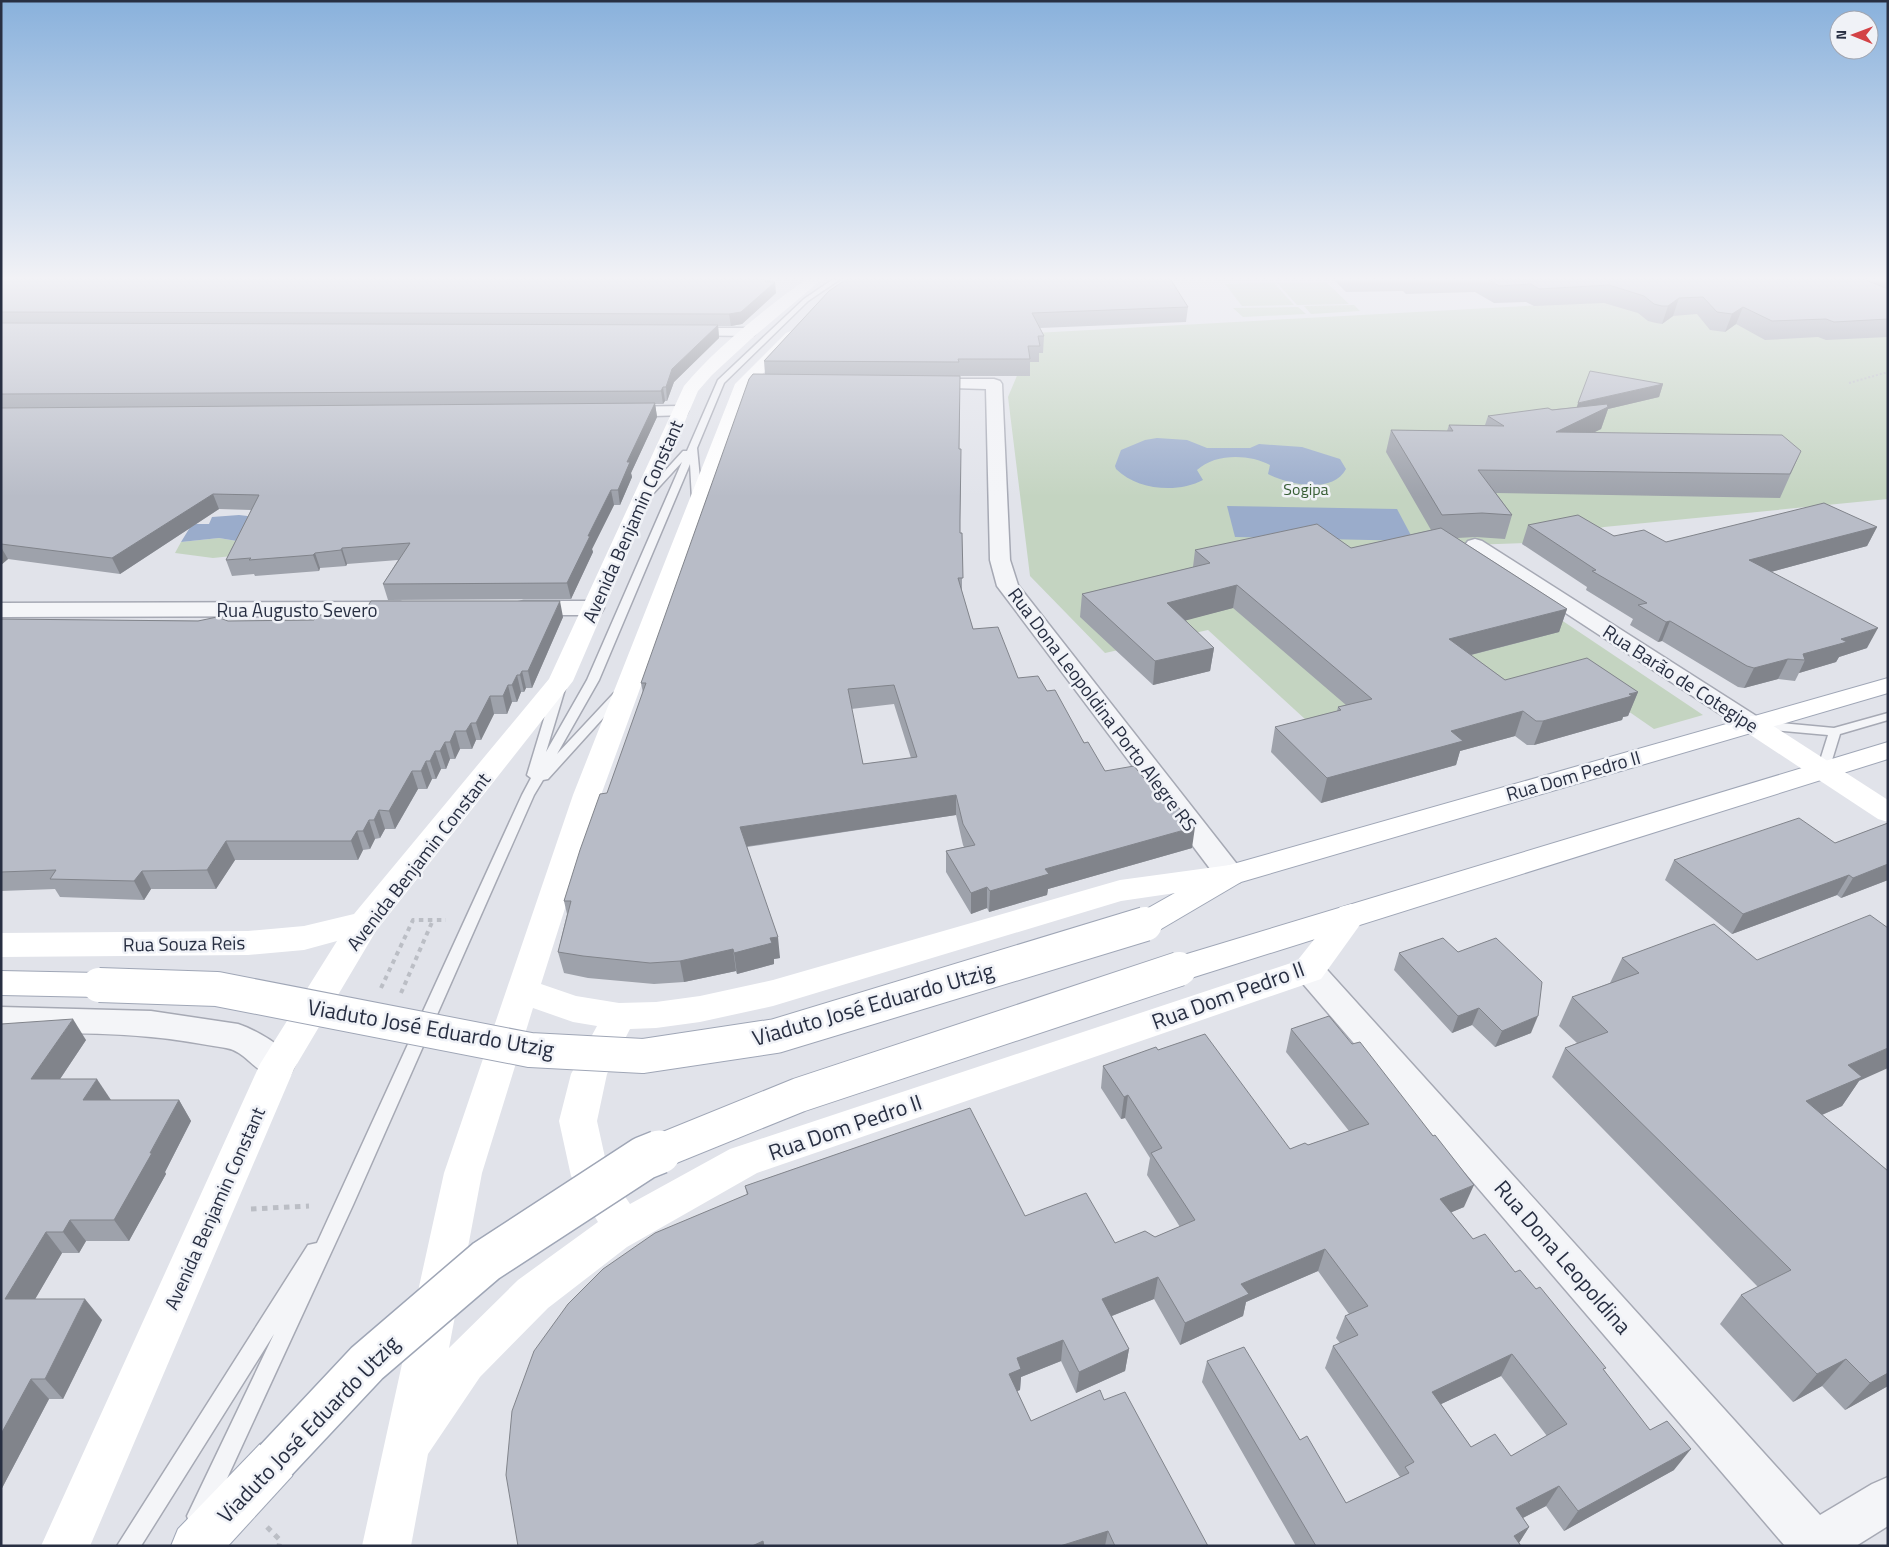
<svg xmlns="http://www.w3.org/2000/svg" width="1889" height="1547" font-family="'Titillium Web',sans-serif">
  <style>
    .green { fill: #c4d4c1 }
    .water { fill: #9aaccb }
    .lines { fill: none; stroke-linecap: round; stroke-linejoin: round }
    .lane-casing { stroke: #a6a9b4; stroke-width: 3 }
    .street-casing { stroke: #a6a9b4; stroke-width: 3 }
    .primary-casing { stroke: #9fa6b6; stroke-width: 2 }
    .path-far2 { stroke: #bbbec5; stroke-width: 2; stroke-dasharray: 2 2; stroke-linecap: butt }
    .path-far1 { stroke: #bbbec5; stroke-width: 4; stroke-dasharray: 4.5 4.5; stroke-linecap: butt }
    .path { stroke: #bbbec5; stroke-width: 5; stroke-dasharray: 5.5 5.5; stroke-linecap: butt }
    .lane { fill: #f4f5f8; fill-rule: evenodd }
    .street { fill: #f4f5f8; fill-rule: evenodd }
    .secondary { fill: #fff; fill-rule: evenodd }
    .primary { fill: #fff; fill-rule: evenodd }
    .primary-bridge-far1-casing { stroke: #9fa6b6; stroke-width: 36; stroke-linecap: butt }
    .primary-bridge-casing { stroke: #9fa6b6; stroke-width: 46; stroke-linecap: butt }
    .primary-bridge-far1 { stroke: #fff; stroke-width: 34 }
    .primary-bridge { stroke: #fff; stroke-width: 43 }
    .wall { fill: #9ea2ab; fill-rule: evenodd }
    .shaded-wall { fill: #81848b }
    .building { fill: #b8bcc7; stroke: #81848b; fill-rule: evenodd }
    .labels { text-anchor: middle; dominant-baseline: central; stroke-width: 5; stroke-linejoin: round; paint-order: stroke }
    .far-park-label { font-size: 16px; fill: #385e35; stroke: #f0f2f7 }
    .street-label { font-size: 19px; fill: #282f42; stroke: #f0f2f7 }
    .near-street-label { font-size: 22px; fill: #282f42; stroke: #f0f2f7 }
  </style>
  <rect width="100%" height="100%" fill="#e1e3ea"/>
  <g class="green">
    <path d="M1326,282L1349,304L1297,305L1277,283Z"/>
    <path d="M1274,283L1294,305L1242,306L1225,284Z"/>
    <path d="M1888,286V499L1604,527L1527,543L1469,545L1485,569L1703,715L1654,729L1563,666L1318,731L1208,630L1105,653L1030,576L1008,397L1035,333Z"/>
    <path d="M1354,305L1360,311L1311,314L1304,306Z"/>
    <path d="M1298,307L1306,314L1243,317L1233,308Z"/>
    <path d="M219,538L243,542L242,555L213,558L175,553L181,542Z"/>
  </g>
  <g class="water">
    <path d="M1157,438L1187,440L1207,448H1250L1259,444L1302,447L1340,459L1346,469C1333,494 1289,485 1268,474L1270,465C1250,454 1215,453 1197,470L1203,480C1179,493 1138,491 1116,469L1115,466L1121,450L1145,440Z"/>
    <path d="M1227,506L1397,509L1414,541L1235,537Z"/>
    <path d="M239,515L264,518L243,542L219,538L181,542L192,524H209L212,517Z"/>
  </g>
  <g class="lines">
    <defs>
      <g id="lane">
        <path d="M832,280H839L808,301L724,383L697,448L702,499L697,502L692,499L690,464L599,680L557,754L614,693H622L624,695L548,779L543,780L534,795L353,1205L206,1524L198,1527L190,1524L187,1516L274,1334L141,1546H117L308,1245L317,1243L522,795L531,778L527,775L553,689L559,686L565,689L546,752L587,680L682,462L650,497H644L643,495L683,451H687L718,380L804,299Z"/>
        <path d="M1888,713V720L1840,734L1829,770L1823,774L1817,770L1828,735L1760,729L1754,725L1760,721L1834,728Z"/>
      </g>
      <g id="street">
        <path d="M682,328H749L754,329L756,332L754,335L749,336L677,335L675,332L677,329Z"/>
        <path d="M924,379H994L1000,381L1002,384L1010,560L1018,585L1240,868L1244,875L1240,882L1230,885L1220,882L997,586L990,560L986,389L918,387L916,384L918,381Z"/>
        <path d="M680,406L686,407L688,411L686,415L622,417L616,416L614,412L616,408L622,407Z"/>
        <path d="M1475,539L1482,541L1761,719L1764,724L1761,729L1752,731L1743,729L1468,549L1465,545L1468,541Z"/>
        <path d="M524,601H593L601,603L604,608L601,613L593,615H524L516,613L513,608L516,603Z"/>
        <path d="M400,602L408,604L411,609L408,614L400,616L1,617V603Z"/>
        <path d="M1309,958L1320,962L1820,1515L1872,1484L1888,1477V1526L1856,1546H1785L1298,978L1293,970L1298,962Z"/>
        <path d="M1,1007L151,1011L238,1024C256,1030 286,1047 295,1064L290,1074C257,1084 251,1052 226,1048C201,1044 176,1039 151,1037C101,1032 51,1033 1,1033Z"/>
      </g>
      <g id="primary">
        <path d="M1888,678V693L1241,882L1156,932L1145,935L1134,932L1129,924L1134,916L1219,868Z"/>
        <path d="M1888,742V759L1191,978L1179,981L1167,978L1163,969L1167,960Z"/>
        <path d="M1,971L99,973L111,976L116,985L111,994L99,997L1,995Z"/>
        <path d="M276,1437L292,1444L299,1460L292,1476L228,1546H171L178,1529L260,1444Z"/>
      </g>
    </defs>
    <use href="#lane" class="lane-casing"/>
    <use href="#street" class="street-casing"/>
    <use href="#primary" class="primary-casing"/>
    <path class="path-far2" d="M1849,383L1888,372"/>
    <g class="path-far1">
      <path d="M381,988L413,920H446"/>
      <path d="M401,993L433,920"/>
    </g>
    <g class="path">
      <path d="M251,1209L309,1206"/>
      <path d="M267,1527L280,1540L279,1546"/>
    </g>
    <use href="#lane" class="lane"/>
    <use href="#street" class="street"/>
    <g class="secondary">
      <path d="M805,280H821L751,339L712,375L698,391L573,681L376,931L294,1069L90,1546H41L260,1064L337,941L304,950L248,955L1,957V933L248,931L304,926L354,914L549,679L684,386C714,349 766,308 805,280Z"/>
      <path d="M791,331L796,333L799,336L796,339L751,386L601,795L541,984L576,996L619,1003L656,1002L700,996L773,980L1120,880L1230,865L1241,868L1245,875L1241,882L1230,885L1121,901L773,1006L700,1022L656,1028L630,1029L607,1074L597,1121L608,1171L630,1204L730,1149L1297,961L1340,907L1351,904L1362,907L1367,915L1321,979L757,1173L627,1247L548,1308L480,1377L428,1454L411,1546H362L444,1173L573,795L735,384L786,333ZM533,1008L573,1022L597,1026L571,1074L559,1121L571,1176L598,1222L518,1280L449,1348L482,1173Z"/>
      <path d="M1752,716L1761,718L1888,800V822L1878,819L1743,730L1739,724L1743,718Z"/>
    </g>
    <use href="#primary" class="primary"/>
    <defs>
      <g id="primary-bridge-far1">
        <path d="M99,985L217,989L530,1050L643,1056L776,1036L1145,924"/>
        <path d="M656,1153L799,1095L1179,969"/>
      </g>
      <path id="primary-bridge" d="M276,1460L367,1363L486,1261L644,1158L659,1152"/>
    </defs>
    <use href="#primary-bridge-far1" class="primary-bridge-far1-casing"/>
    <use href="#primary-bridge" class="primary-bridge-casing"/>
    <use href="#primary-bridge-far1" class="primary-bridge-far1"/>
    <use href="#primary-bridge" class="primary-bridge"/>
  </g>
  <g class="wall">
    <path d="M1,280H770V282L776,293L742,324L731,326H718L719,338L674,382L667,401H665L663,404H655L657,417L631,473L632,477L620,505H614L592,549L593,552L571,599L388,600L383,584L398,560L347,564L346,566L320,568L319,571L255,576L254,574L232,576L226,560L251,510L219,509L120,574L8,559L1,565Z"/>
    <path d="M1219,280H1255L1219,281Z"/>
    <path d="M1334,280H1888V288H1886L1888,289V337L1826,340L1818,337L1765,340L1736,324L1725,332L1710,330L1697,314L1673,316L1662,324L1656,323L1648,321L1638,313L1604,303L1534,306L1526,302L1494,303L1475,292L1406,294L1403,291L1346,292Z"/>
    <path d="M829,291L1188,307L1186,322L1040,328L1044,336L1043,353H1039V362H1030V376H959V449L960,533H962V594L973,629L1018,678L1047,691L1105,771L1192,848L1048,889L1047,895L989,912L987,908L971,914L946,872V851L964,847L963,845L956,815L747,847L780,958L774,959V964L737,974L736,971L684,982L654,984L588,978L564,973L558,952L567,914L564,901L607,793L643,693L641,683L765,374L764,361ZM894,704L911,758L863,764L851,709Z"/>
    <path d="M1663,384L1659,397L1608,409L1601,429L1592,433L1801,451L1780,498L1496,493L1512,515L1505,539L1476,537L1457,538L1567,609L1559,632L1471,655L1505,680L1638,692L1628,716L1623,717L1622,720L1534,745H1527L1515,736L1460,751L1456,765L1321,803L1271,752L1275,727L1337,711L1338,707L1346,705L1233,608L1185,620L1214,648L1210,671L1153,685L1080,617L1082,594L1193,567L1195,550L1351,548L1431,530L1386,452L1391,430L1447,431L1449,425H1485L1488,416L1577,407Z"/>
    <path d="M1528,525L1666,542L1877,527L1867,546L1771,572L1867,648L1839,657L1836,662L1799,673L1795,681L1778,679L1744,688L1738,687L1662,641L1658,642L1630,625L1633,619L1586,590L1587,587L1522,544Z"/>
    <path d="M563,617L532,688H526L524,692H521L517,702H512L507,714H494L481,740H476L472,749H460L455,759H450L446,769H441L436,779H432L427,789H418L395,829H385L380,838L375,839L370,849L363,850L358,860H235L216,889H151L144,900L60,897L55,889L1,891V618L2,619L228,621Z"/>
    <path d="M1888,823V880L1841,898L1837,895L1732,934L1665,880L1674,860L1835,843Z"/>
    <path d="M1399,953L1531,1033L1495,1047L1472,1025L1452,1033L1394,970Z"/>
    <path d="M1622,958L1859,1081L1842,1106L1822,1115L1888,1171V1386L1845,1410L1822,1386L1793,1402L1720,1324L1741,1295L1758,1287L1552,1077L1565,1048L1577,1043L1559,1026L1572,997L1610,983Z"/>
    <path d="M1,1024L86,1040L60,1079L111,1100H179L191,1121L165,1172L166,1174L129,1241H86L79,1253H62L35,1299L102,1320L63,1399H49L1,1490Z"/>
    <path d="M1291,1029L1464,1207L1451,1212L1473,1239L1515,1272L1604,1370L1674,1470L1564,1531L1546,1506L1523,1518L1529,1527L1519,1543L1521,1546H1296L1202,1382L1207,1361L1300,1440L1346,1503L1400,1477L1325,1368L1333,1346L1340,1343L1336,1338L1345,1316L1349,1314L1318,1271L1246,1302L1243,1316L1180,1345L1154,1299L1112,1316L1129,1349L1125,1371L1076,1393L1061,1361L1021,1377L1020,1390L1017,1391L1031,1421L1104,1400L1208,1546H518L747,1195L745,1186L1025,1216L1115,1243L1155,1237L1180,1227L1147,1175L1150,1158L1125,1118L1121,1119L1101,1088L1103,1066L1158,1050L1290,1149L1308,1145L1349,1131L1286,1052ZM1501,1376L1547,1436L1511,1456L1471,1447L1441,1404Z"/>
  </g>
  <g class="shaded-wall">
    <path d="M765,280H770L767,289L775,282L776,293L742,324L731,326L729,314L765,282Z"/>
    <path d="M1679,298L1673,316L1662,324L1668,306Z"/>
    <path d="M1743,307L1736,324L1725,332L1732,314Z"/>
    <path d="M718,325L719,338L674,382L667,401L666,387L672,369Z"/>
    <path d="M1663,384L1659,397L1608,409L1601,429L1549,455L1556,432L1574,416L1578,403Z"/>
    <path d="M663,387L665,401L663,404L661,391Z"/>
    <path d="M655,403L657,417L631,473L632,477L620,505L618,490L627,462Z"/>
    <path d="M611,490L614,505L592,549L593,552L571,599L567,583L588,536Z"/>
    <path d="M213,494L219,509L120,574L112,558Z"/>
    <path d="M1877,527L1867,546L1741,580L1749,560Z"/>
    <path d="M1,547L8,559L1,565Z"/>
    <path d="M342,548L347,564L346,566L341,550Z"/>
    <path d="M315,553L320,568L319,571L313,555Z"/>
    <path d="M1237,585L1233,608L1165,626L1167,603Z"/>
    <path d="M560,601L563,617L532,688L528,671Z"/>
    <path d="M1567,609L1559,632L1443,662L1449,639Z"/>
    <path d="M1670,621L1662,641L1658,642L1666,622Z"/>
    <path d="M1878,628L1867,648L1839,657L1836,662L1799,673L1805,660L1803,654L1841,639Z"/>
    <path d="M1214,648L1210,671L1153,685L1155,661Z"/>
    <path d="M1788,659L1778,679L1744,688L1754,668Z"/>
    <path d="M522,671L526,688L524,692L520,675Z"/>
    <path d="M517,675L521,692L517,702L512,685Z"/>
    <path d="M508,685L512,702L507,714L503,696Z"/>
    <path d="M1638,692L1628,716L1623,717L1622,720L1534,745L1543,721Z"/>
    <path d="M490,696L494,714L481,740L476,723Z"/>
    <path d="M1523,711L1515,736L1460,751L1456,765L1321,803L1327,778L1451,731Z"/>
    <path d="M471,723L476,740L472,749L466,731Z"/>
    <path d="M455,731L460,749L455,759L450,742Z"/>
    <path d="M445,742L450,759L446,769L440,751Z"/>
    <path d="M435,751L441,769L436,779L430,761Z"/>
    <path d="M426,761L432,779L427,789L421,771Z"/>
    <path d="M412,771L418,789L395,829L389,811Z"/>
    <path d="M956,795V815L742,847L740,827Z"/>
    <path d="M379,810L385,829L380,838L374,820Z"/>
    <path d="M369,820L375,839L370,849L363,831Z"/>
    <path d="M1195,827L1192,848L1048,889L1047,895L989,912L990,891L1045,869Z"/>
    <path d="M357,831L363,850L358,860L351,841Z"/>
    <path d="M226,841L235,860L216,889L207,870Z"/>
    <path d="M1888,864V880L1841,898L1853,878Z"/>
    <path d="M142,871L151,889L144,900L134,881Z"/>
    <path d="M1849,875L1837,895L1732,934L1743,914Z"/>
    <path d="M987,887V908L971,914V893Z"/>
    <path d="M778,937L780,958L774,959V964L737,974L734,953L770,938Z"/>
    <path d="M733,949L736,971L684,982L680,961Z"/>
    <path d="M1479,1008L1472,1025L1452,1033L1458,1016Z"/>
    <path d="M1538,1016L1531,1033L1495,1047L1502,1031Z"/>
    <path d="M73,1019L86,1040L46,1100L31,1079Z"/>
    <path d="M1888,1048V1068L1859,1081L1842,1106L1787,1130L1806,1101L1848,1065Z"/>
    <path d="M97,1079L111,1100H83Z"/>
    <path d="M1128,1095L1125,1118L1121,1119L1124,1097Z"/>
    <path d="M179,1100L191,1121L165,1172L166,1174L129,1241L114,1220Z"/>
    <path d="M1474,1185L1464,1207L1431,1221L1440,1199Z"/>
    <path d="M70,1220L86,1241L79,1253L63,1232Z"/>
    <path d="M46,1232L62,1253L23,1320L5,1299Z"/>
    <path d="M1325,1249L1318,1271L1246,1302L1243,1316L1180,1345L1185,1323L1241,1284Z"/>
    <path d="M1158,1277L1154,1299L1099,1321L1102,1299Z"/>
    <path d="M85,1299L102,1320L63,1399L45,1379Z"/>
    <path d="M1063,1340L1061,1361L1021,1377L1020,1390L1007,1395L1009,1374L1017,1358Z"/>
    <path d="M1129,1349L1125,1371L1076,1393L1079,1372Z"/>
    <path d="M1512,1354L1501,1376L1422,1413L1432,1392Z"/>
    <path d="M1846,1359L1822,1386L1793,1402L1817,1374Z"/>
    <path d="M1888,1373V1386L1845,1410L1870,1383Z"/>
    <path d="M31,1379L49,1399L1,1490V1434Z"/>
    <path d="M1691,1449L1674,1470L1564,1531L1578,1511Z"/>
    <path d="M1559,1486L1546,1506L1503,1528L1516,1508Z"/>
    <path d="M1529,1527L1517,1546L1514,1536Z"/>
    <path d="M1108,1531L1105,1546H1060Z"/>
    <path d="M763,1541L764,1546H752Z"/>
  </g>
  <g class="building">
    <path d="M1,280H765V282H775L741,312L729,314L1,312Z"/>
    <path d="M845,280H1171L1188,307L1032,313L1044,336H1038L1040,346H1028L1030,359H958L959,362L764,361L829,291Z"/>
    <path d="M1489,280H1866L1888,289V319L1834,322L1826,319L1772,321L1743,307L1732,314L1717,312L1703,297L1679,298L1668,306H1662L1654,304L1644,296L1609,285L1539,289L1531,284L1499,286Z"/>
    <path d="M1,323L718,325L672,369L666,387H663L661,391L1,394Z"/>
    <path d="M1590,371L1663,384L1578,403Z"/>
    <path d="M753,374L960,376L959,449H961L960,520V533H962L963,578H958L973,629L998,627L1018,678L1038,676L1047,691L1055,690L1084,743L1088,742L1105,771L1134,766L1153,789L1158,787L1167,798L1170,797L1195,827L1045,869L1049,874L990,891L987,887L971,893L946,851L975,845L963,824L956,795L740,827L778,937L770,938L772,943L734,953L733,949L680,961L650,963L583,956L558,952L571,901H564L580,850L600,794L607,793L646,683H641L749,379ZM894,685L917,757L863,764L848,689Z"/>
    <path d="M655,403L627,462H630L618,490H611L588,536H590L567,583L383,584L410,543L342,548L341,550L315,553L313,555L249,560L251,558L226,560L259,495L213,494L112,558L1,544V408Z"/>
    <path d="M1607,404L1608,407L1556,432L1782,435L1801,451L1790,474L1478,470L1512,515L1482,513L1442,515L1391,430L1453,431L1449,425L1504,426L1488,416L1548,408L1552,410Z"/>
    <path d="M1824,503L1877,527L1749,560L1878,628L1841,639L1847,642L1803,654L1805,660L1788,659L1754,668L1747,666L1670,621L1666,622L1638,605L1647,603L1592,571L1596,570L1528,525L1578,515L1614,536L1644,530L1666,542Z"/>
    <path d="M1317,524L1351,548L1441,528L1567,609L1449,639L1505,680L1587,658L1638,692L1629,694L1632,696L1543,721H1536L1523,711L1451,731L1463,741L1327,778L1275,727L1341,710L1338,707L1372,699L1237,585L1167,603L1214,648L1155,661L1082,594L1210,563L1195,550Z"/>
    <path d="M371,601H560L528,671H522L520,675H517L512,685H508L503,696H490L476,723H471L466,731H455L450,742H445L440,751H435L430,761H426L421,771H412L389,811L379,810L374,820H369L363,831H357L351,841H226L207,870L142,871L134,881L50,879L56,870L1,872V619L198,621L217,617L228,621L314,620L318,615H362Z"/>
    <path d="M1799,818L1835,843L1888,823V864L1853,878L1849,875L1743,914L1674,860Z"/>
    <path d="M1870,915L1888,928V1048L1848,1065L1862,1077L1806,1101L1888,1171V1373L1870,1383L1846,1359L1817,1374L1741,1295L1791,1270L1565,1048L1608,1032L1572,997L1639,973L1622,958L1714,924L1757,960Z"/>
    <path d="M1443,938L1458,952L1496,938L1542,982L1538,1016L1502,1031L1479,1008L1458,1016L1399,953Z"/>
    <path d="M1329,1016L1352,1044L1360,1042L1433,1136L1435,1135L1474,1185L1440,1199L1473,1239L1485,1234L1515,1272L1520,1270L1536,1289L1540,1287L1606,1368L1603,1369L1650,1430L1667,1421L1691,1449L1578,1511L1559,1486L1516,1508L1529,1527L1514,1536L1521,1546H1316L1207,1361L1244,1347L1300,1440L1307,1436L1346,1503L1409,1473L1405,1467L1414,1462L1333,1346L1358,1335L1345,1316L1368,1306L1325,1249L1241,1284L1249,1294L1185,1323L1158,1277L1102,1299L1129,1349L1079,1372L1063,1340L1017,1358L1021,1369L1009,1374L1031,1421L1100,1390L1104,1400L1125,1392L1208,1546H1115L1108,1531L1060,1546H764L763,1541L752,1546H518L506,1475L512,1411L534,1351L568,1304L603,1269L655,1233L748,1194L745,1186L970,1108L1025,1216L1086,1193L1115,1243L1145,1231L1155,1237L1195,1220L1151,1153L1162,1148L1128,1095L1124,1097L1103,1066L1156,1047L1158,1050L1205,1034L1290,1149L1305,1143L1308,1145L1369,1124L1291,1029ZM1512,1354L1567,1424L1511,1456L1495,1434L1471,1447L1432,1392Z"/>
    <path d="M73,1019L31,1079H97L83,1100H179L150,1153H152L114,1220H70L63,1232H46L5,1299H85L45,1379H31L1,1434V1024Z"/>
  </g>
  <linearGradient id="sky" x2="0" y2="1"><stop stop-color="#89b1dc"/><stop offset="0.56" stop-color="#f2f2f6"/><stop offset="1" stop-color="#f2f2f6" stop-opacity="0"/></linearGradient>
  <rect width="1889" height="497" fill="url(#sky)"/>
  <g class="labels">
    <g class="far-park-label">
      <text x="1306" y="489">Sogipa</text>
    </g>
    <g class="street-label">
      <text transform="translate(632 521) rotate(-66)">Avenida Benjamin Constant</text>
      <text x="297" y="609">Rua Augusto Severo</text>
      <text transform="translate(1681 678) rotate(33)">Rua Barão de Cotegipe</text>
      <text transform="translate(1103 709) rotate(53)">Rua Dona Leopoldina Porto Alegre RS</text>
      <text transform="translate(1573 775) rotate(-16)">Rua Dom Pedro II</text>
      <text transform="translate(418 861) rotate(-52)">Avenida Benjamin Constant</text>
      <text transform="translate(184 943) rotate(-1)">Rua Souza Reis</text>
      <text transform="translate(214 1208) rotate(-66)">Avenida Benjamin Constant</text>
    </g>
    <g class="near-street-label">
      <text transform="translate(1228 995) rotate(-20)">Rua Dom Pedro II</text>
      <text transform="translate(873 1004) rotate(-16)">Viaduto José Eduardo Utzig</text>
      <text transform="translate(431 1028) rotate(10)">Viaduto José Eduardo Utzig</text>
      <text transform="translate(845 1127) rotate(-19)">Rua Dom Pedro II</text>
      <text transform="translate(1563 1257) rotate(49)">Rua Dona Leopoldina</text>
      <text transform="translate(308 1429) rotate(-46)">Viaduto José Eduardo Utzig</text>
    </g>
  </g>
  <rect width="1889" height="1547" fill="none" stroke="#282f42" stroke-width="5"/>
  <g transform="translate(1854 35) rotate(271)"><circle r="24" fill="#f0f2f7" stroke="#a0a4af"/>
  <path d="M0-4L9 19L0 12L-9 19Z" fill="#d34246"/>
  <text y="-8" font-size="14" font-weight="bold" text-anchor="middle" fill="#282f42">N</text>
  </g>
</svg>
